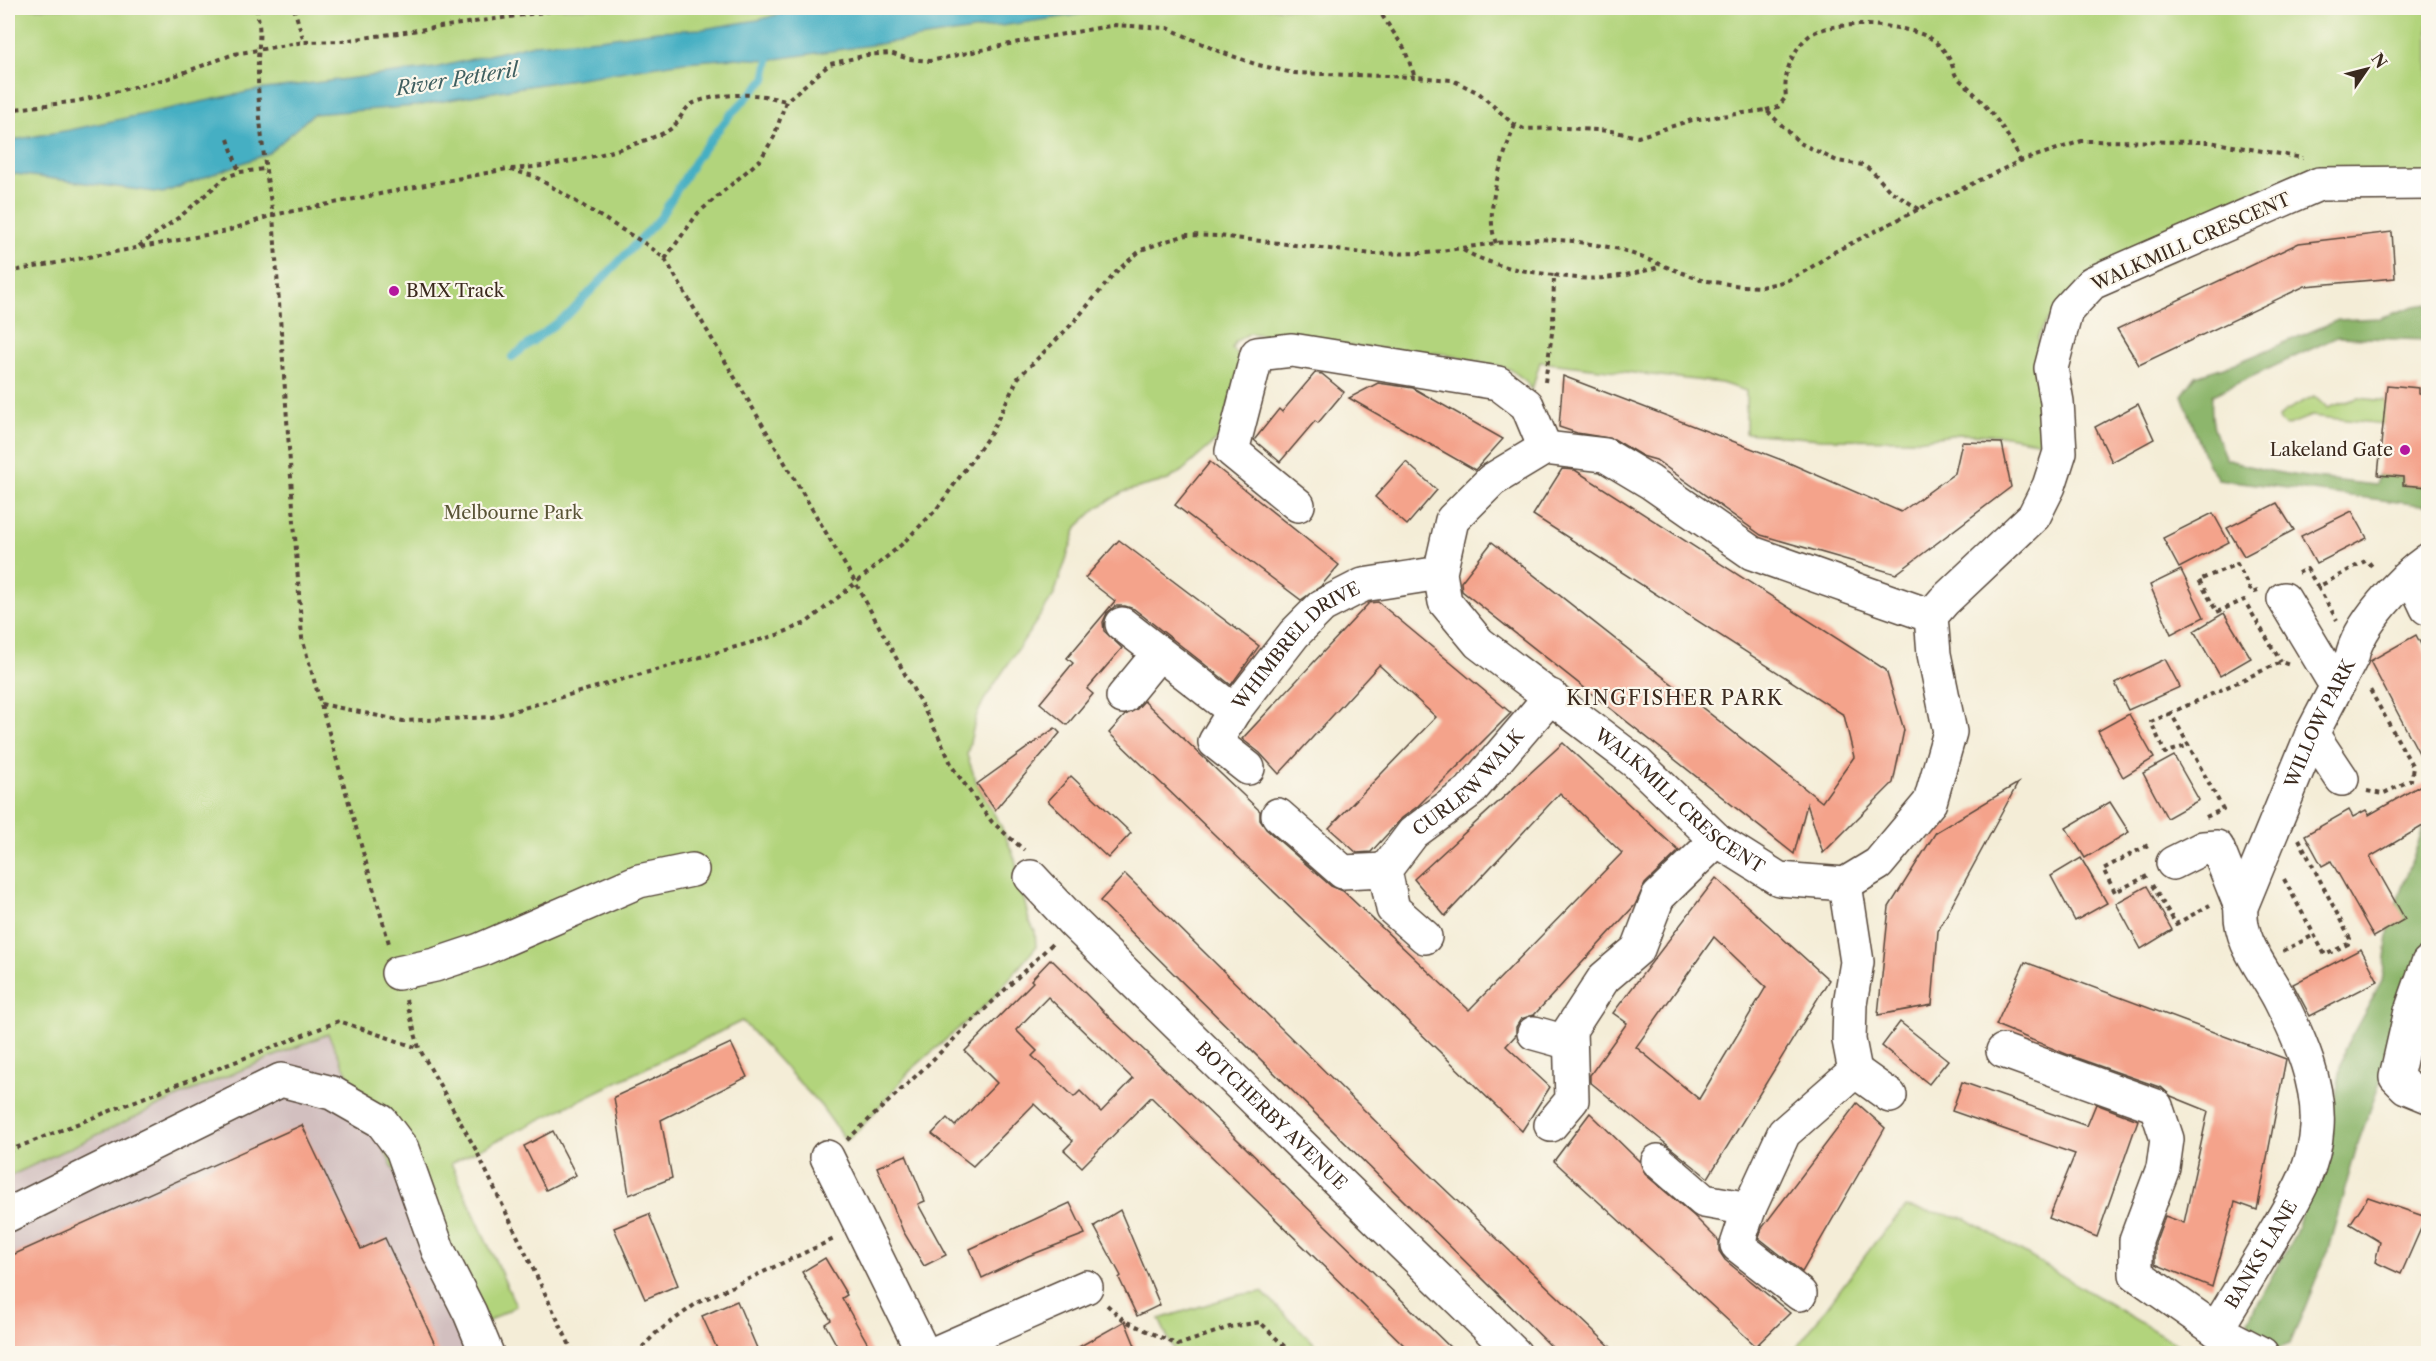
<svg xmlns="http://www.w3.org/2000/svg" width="2436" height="1361" font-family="'Libre Caslon Text',serif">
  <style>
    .industrial { fill: #d2bfbf }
    .green { fill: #b2d47c; stroke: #767f4d; stroke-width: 1.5 }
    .forest { fill: #8db66c; stroke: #647045; stroke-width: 1.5 }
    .water { fill: #45afc3; stroke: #406c70; stroke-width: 1.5 }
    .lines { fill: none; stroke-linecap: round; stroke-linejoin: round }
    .stream { stroke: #45afc3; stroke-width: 8 }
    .building { fill: #f4a38b; fill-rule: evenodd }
    .minor-casing { stroke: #57473a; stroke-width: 36 }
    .path { stroke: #57473a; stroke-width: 4; stroke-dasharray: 4.5 4.5; stroke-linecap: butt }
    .minor { stroke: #fff; stroke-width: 33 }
    .poi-dot { fill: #b5179e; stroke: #fbf7ec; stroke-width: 2 }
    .labels { text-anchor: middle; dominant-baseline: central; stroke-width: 4.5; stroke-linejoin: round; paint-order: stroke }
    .street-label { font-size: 18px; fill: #3b2a1e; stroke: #fbf7ec }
    .poi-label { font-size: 18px; fill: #3b2a1e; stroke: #fbf7ec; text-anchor: start }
    .park-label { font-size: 18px; fill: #595436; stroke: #fbf7ec }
    .water-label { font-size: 20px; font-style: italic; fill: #3f5f60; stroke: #fbf7ec }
    .neighbourhood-label { font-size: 20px; letter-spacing: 1.5px; fill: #3b2a1e; stroke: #fbf7ec }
  </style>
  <rect width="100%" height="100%" fill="#fbf7ec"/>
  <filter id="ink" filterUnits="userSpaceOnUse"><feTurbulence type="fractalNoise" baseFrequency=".0167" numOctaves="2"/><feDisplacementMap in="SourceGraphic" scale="12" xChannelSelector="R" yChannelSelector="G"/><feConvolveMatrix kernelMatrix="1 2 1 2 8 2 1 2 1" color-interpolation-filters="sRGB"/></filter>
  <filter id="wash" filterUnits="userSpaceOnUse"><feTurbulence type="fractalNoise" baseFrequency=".008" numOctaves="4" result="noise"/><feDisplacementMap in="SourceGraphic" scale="24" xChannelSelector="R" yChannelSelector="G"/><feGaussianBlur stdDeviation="1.35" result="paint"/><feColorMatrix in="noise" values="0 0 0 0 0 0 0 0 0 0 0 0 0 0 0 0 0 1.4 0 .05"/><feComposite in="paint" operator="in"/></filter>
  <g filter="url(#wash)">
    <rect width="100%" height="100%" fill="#f4edd7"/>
    <path class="industrial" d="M328,1034L472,1331L486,1354H8V1177L184,1094Z"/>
    <g class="green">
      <path d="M8,8H2428V181L2353,172L2048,319L2038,337L2037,360L2044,440L2042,442L2001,435L1959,434L1917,440L1821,439L1746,433V391L1721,383L1540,362L1532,390L1527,382L1510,369L1444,354L1305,342L1250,333L1236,341L1232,349L1241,359L1220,437L1182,471L1168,480L1123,492L1097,508L1077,527L1054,595L984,700L976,717L967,755L977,784L1001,826L1015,859L1029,921L1035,931L1036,947L992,999L910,1071L860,1129L846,1141L821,1106L742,1021L451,1163L516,1306L472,1331L328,1034L184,1094L8,1177Z"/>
      <path d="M2314,396L2327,408L2358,398L2386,401L2384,424L2311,416L2286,426L2280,422L2279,418L2285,411Z"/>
      <path d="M1906,1207L1965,1218L2192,1353H1793L1876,1241Z"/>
      <path d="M1262,1292L1324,1353H1175L1159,1319L1238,1295Z"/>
    </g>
    <g class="forest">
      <path d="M2428,304V340L2337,337L2212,395C2210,424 2215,433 2226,459C2274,476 2326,479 2376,485L2378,475L2403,477V485L2428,487V506L2218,479L2207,463L2182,395L2196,376L2239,362L2338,320L2380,318L2415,306Z"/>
      <path d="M2428,816V989L2397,1036L2357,1146L2327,1253L2290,1344L2277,1349L2252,1337L2248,1320L2296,1232L2337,1091L2344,1050L2382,981L2390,921Z"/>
    </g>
    <path class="water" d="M837,8H1123L769,60L734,58L684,62L516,88L416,106L313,114L269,153L163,193L8,173V141L70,130L257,90L435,68L534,44L600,39L658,31L703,29L758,20L783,13Z"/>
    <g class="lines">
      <path class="stream" d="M512,357L570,313L660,218L697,157L730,115L765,79L769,60L767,52"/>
    </g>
    <g id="blocks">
      <g class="building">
        <path d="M2392,232L2395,278L2305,286L2139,365L2117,329L2299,243Z"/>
        <path d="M1315,373L1322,374L1344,392L1318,423L1315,421L1280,462L1254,440L1255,439L1279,409L1282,412Z"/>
        <path d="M1563,376L1787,462L1901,512L1955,473L1962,442L2002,443L2011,487L1896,574L1761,535L1656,460L1642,456L1614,439L1577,433L1559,427Z"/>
        <path d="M1378,383L1413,388L1503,439L1475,470L1349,398Z"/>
        <path d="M2387,385L2419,388V394L2428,396V487L2403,485V477L2378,475Z"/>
        <path d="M2138,404L2154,439L2112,462L2095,427Z"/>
        <path d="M1210,462L1339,565L1321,586L1301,600L1175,505Z"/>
        <path d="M1406,462L1437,490L1407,525L1375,497Z"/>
        <path d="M1562,469L1575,470L1886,670L1904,730L1893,783L1823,853L1807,804L1794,854L1462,591L1461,582L1492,542L1822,802L1854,757L1844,715L1533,515Z"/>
        <path d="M2277,503L2294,530L2244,556L2227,528Z"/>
        <path d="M2352,511L2367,538L2316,564L2301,536Z"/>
        <path d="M2213,513L2229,542L2179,568L2163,538Z"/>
        <path d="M1119,540L1259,646L1231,685L1134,609L1125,606H1115L1107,613L1103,622L1104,631L1122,648L1087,689L1093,694L1067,725L1040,703L1073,663L1067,658L1115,601L1085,578Z"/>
        <path d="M2181,570L2204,617L2171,634L2150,585Z"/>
        <path d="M1378,602L1511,713L1418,806L1402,818L1371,852L1357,853L1329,828L1436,717L1379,665L1279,774L1260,753L1242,739L1369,603Z"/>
        <path d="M2224,613L2251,658L2220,676L2194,631Z"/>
        <path d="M2416,635L2428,658V770L2370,661Z"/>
        <path d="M2165,659L2180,687L2128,710L2115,683Z"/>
        <path d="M1144,701L1260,811V820L1266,829L1331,886L1343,891L1469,1010L1622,853L1560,793L1445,916L1414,879L1563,743L1679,851L1645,884L1635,905L1534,1015L1521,1019L1516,1027V1035L1506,1046L1550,1087L1522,1131L1109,733L1125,715L1137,709Z"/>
        <path d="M2129,714L2154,758L2123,777L2098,731Z"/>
        <path d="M1055,728L1060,733L995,810L977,784Z"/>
        <path d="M2174,756L2199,800L2167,818L2143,773Z"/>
        <path d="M1071,776L1131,833L1108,858L1048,801Z"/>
        <path d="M2428,781V823L2370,857L2405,919L2374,937L2331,861L2322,866L2305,835L2349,810L2353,817L2366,810L2369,815Z"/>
        <path d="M2018,783L1938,931L1932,1005L1878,1015L1889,907L1936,832Z"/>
        <path d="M2110,802L2129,832L2085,858L2066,828Z"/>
        <path d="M2081,858L2107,903L2075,921L2051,876Z"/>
        <path d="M1125,874L1432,1177L1617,1353H1558L1100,901Z"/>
        <path d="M1716,878L1829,980L1708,1178L1590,1082V1075L1627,1023L1613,1013ZM1714,937L1766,987L1699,1099L1636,1047Z"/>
        <path d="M2147,886L2172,930L2141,949L2116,903Z"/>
        <path d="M2361,949L2378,981L2310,1016L2293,984Z"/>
        <path d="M1051,959L1113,1021L1197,1100L1456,1353H1412L1151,1097L1082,1167L1064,1150L1073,1141L1034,1104L973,1166L932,1134L947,1118L955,1126L997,1083L965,1051L1033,982L1031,980ZM1048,997L1133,1079L1101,1112L1080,1091L1074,1097L1032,1056L1037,1051L1016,1030Z"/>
        <path d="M2025,962L2286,1059L2257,1210L2235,1202L2212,1287L2155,1264V1243L2165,1216L2184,1223L2208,1111L2171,1096L2162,1088L2071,1056L1996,1025Z"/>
        <path d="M1900,1022L1948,1060L1929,1084L1882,1046Z"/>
        <path d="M731,1043L747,1077L661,1120L672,1178L629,1195L614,1097Z"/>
        <path d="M1962,1082L2087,1126L2096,1104L2138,1120L2097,1237L2049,1218L2075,1154L1952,1111Z"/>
        <path d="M1857,1103L1885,1128L1802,1272L1759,1238L1762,1228Z"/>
        <path d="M1590,1113L1640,1162L1646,1175L1694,1216L1719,1241V1251L1725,1260L1790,1313L1756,1346L1554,1161Z"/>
        <path d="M302,1125L361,1249L385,1238L439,1353H8V1257Z"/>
        <path d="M553,1131L576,1175L546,1190L524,1146Z"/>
        <path d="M906,1155L925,1201L918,1204L946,1255L924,1266L903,1231L877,1167Z"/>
        <path d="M2368,1197L2426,1217L2401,1274L2375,1262L2380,1242L2350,1224Z"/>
        <path d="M1070,1203L1085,1234L1028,1256L982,1278L970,1249Z"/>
        <path d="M1120,1210L1160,1305L1137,1316L1119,1278L1121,1276L1094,1226Z"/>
        <path d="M649,1214L678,1285L645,1299L614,1228Z"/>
        <path d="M825,1258L847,1295L842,1298L873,1353H841L825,1324L831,1320L802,1272Z"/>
        <path d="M737,1301L759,1353H719L702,1316Z"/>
        <path d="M1125,1321L1138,1353H1068Z"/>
      </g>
    </g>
  </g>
  <g filter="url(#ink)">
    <use href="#blocks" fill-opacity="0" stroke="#57473a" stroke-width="1.5"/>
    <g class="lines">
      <defs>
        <g id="minor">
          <path d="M1298,505L1232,451L1257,354L1292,350L1498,383L1527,405L1545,448"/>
          <path d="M2411,574L2427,608"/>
          <path d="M2284,599L2331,677L2339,683"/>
          <path id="s1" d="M1931,616L1752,553L1650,482L1605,455L1545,448L1492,480L1452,520L1440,573L1445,602L1479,643L1637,763L1717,840L1779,879L1845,884L1878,864L1930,802L1950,732L1934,654L1931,616L1944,601L2034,516L2049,486L2060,452L2057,402L2051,368L2066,311L2092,283L2319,184L2428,183"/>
          <path d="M1122,624L1234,711"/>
          <path d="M1123,697L1159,653"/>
          <path d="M2312,734L2342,779"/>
          <path id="s2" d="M1248,768L1215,742L1234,711L1294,634L1322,606L1363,585L1440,573"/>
          <path d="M1278,815L1343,872L1385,870"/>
          <path d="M2173,863L2203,848L2217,847L2241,907"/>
          <path id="s3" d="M1031,877L1074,923L1515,1354"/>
          <path id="s4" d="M1425,937L1393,909L1385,870L1413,833L1470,791L1551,696"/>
          <path d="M2428,963L2411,1011L2396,1077L2406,1087L2428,1096"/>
          <path d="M398,973L435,965L480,950L639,881L692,870"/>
          <path d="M1534,1033L1570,1043"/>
          <path d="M2003,1051L2156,1106L2167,1139L2163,1168L2136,1240V1274L2216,1330"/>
          <path d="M1855,1071L1890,1096"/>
          <path d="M1551,1125L1572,1100L1570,1030L1604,978L1638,949L1658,897L1717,840"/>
          <path d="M827,1157L924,1354"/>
          <path d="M1658,1161L1704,1201L1749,1209"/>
          <path d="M8,1215L281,1080L332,1093L381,1121L402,1149L438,1250L470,1313L487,1354"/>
          <path d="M1800,1294L1737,1245L1749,1209L1784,1133L1855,1071L1849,1040L1850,1004L1857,962L1845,884"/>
          <path d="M933,1354L1086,1287"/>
          <path id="s5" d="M2262,1354L2216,1330C2233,1301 2251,1273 2268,1244C2289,1208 2315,1171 2317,1128C2320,1084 2300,1040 2281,1002C2266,971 2238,944 2241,907L2312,734L2352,657C2358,625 2402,578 2428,560"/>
        </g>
      </defs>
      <use href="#minor" class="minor-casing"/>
      <g class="path">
        <path d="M256,8C263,33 257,47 258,72C258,120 265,168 273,215L507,169L534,176L649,246L665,259L855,582L939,737L953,768L992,822L1024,850"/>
        <path d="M294,8L304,42L342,41L572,8"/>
        <path d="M1377,8L1404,48L1415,77"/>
        <path d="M8,110L78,101L166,79L234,54L304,42"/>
        <path d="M1766,110L1778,107L1786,97C1783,75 1791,51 1809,36C1830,18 1912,24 1933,40C1941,46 1949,56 1952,65C1954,69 1954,74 1957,77C1961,82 1967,85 1971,90C1989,109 2011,135 2020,161"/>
        <path d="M228,139L239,172"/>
        <path d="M511,169C560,166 612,154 659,135C679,127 675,122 687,108C697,96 739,94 754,95C764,95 776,99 786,101"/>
        <path d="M1496,243C1483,211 1503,156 1515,125"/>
        <path d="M139,246L182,215L226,177L240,172L265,169"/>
        <path d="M1463,250C1491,266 1521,271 1554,275"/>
        <path d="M665,259L698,213L760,160L774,137L786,101L830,64L867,55L890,53L909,59L930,61L1019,42L1115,25L1168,28L1218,51L1258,65L1293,73L1415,77L1452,80L1479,93L1512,123L1524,129L1565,128L1611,131L1638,137L1692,120L1766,110L1800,143L1837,161L1863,165L1873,172L1889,190L1919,209"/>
        <path d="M8,272L227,231L273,215L302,638L390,947"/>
        <path d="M1545,382L1553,326L1554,275C1596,282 1618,278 1659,267"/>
        <path d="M2298,573L2307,569L2318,587L2367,560L2374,569"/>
        <path d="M2318,587L2337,620"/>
        <path d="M2258,591L2252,593L2237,564L2199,580L2217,612L2244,600L2281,662"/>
        <path d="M321,704L403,721L492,717L777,635L806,623L836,599L901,545L936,510L991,433L1018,378L1072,324L1117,271L1141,250L1166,241L1187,235L1218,236L1372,254L1427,253L1496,243L1539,239L1573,241L1620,249L1701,280L1741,286L1761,287L1786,281L1807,270L1834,252L1919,209L2020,161L2082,141L2210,142L2303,158"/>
        <path d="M2171,713L2151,722L2165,753L2189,745"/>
        <path d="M2367,791L2382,794L2411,780L2413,767L2369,688"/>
        <path d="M2206,817L2223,809L2171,713L2281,662L2290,665"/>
        <path d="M2147,876L2115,892L2103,869L2150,844"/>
        <path d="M2284,879L2325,955L2348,944L2350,939L2299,839"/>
        <path d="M2152,885L2176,924L2210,905"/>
        <path d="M2283,951L2314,935"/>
        <path d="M406,1000L419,1048L476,1150L574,1354"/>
        <path d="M847,1140L918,1074L1054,942"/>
        <path d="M8,1151L339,1021L418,1048"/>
        <path d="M1107,1305L1125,1321L1178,1345L1230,1327L1260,1322L1292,1354"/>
        <path d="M636,1354L656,1333L697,1303L836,1238"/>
      </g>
      <use href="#minor" class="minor"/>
    </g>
  </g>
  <g class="poi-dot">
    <circle cx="394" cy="291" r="6"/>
    <circle cx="2405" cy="450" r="6"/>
  </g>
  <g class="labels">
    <g class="street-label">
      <text transform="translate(2191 242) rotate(-24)">WALKMILL CRESCENT</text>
      <text stroke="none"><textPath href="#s2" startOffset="170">WHIMBREL DRIVE</textPath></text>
      <text stroke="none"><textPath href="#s5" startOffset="717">WILLOW PARK</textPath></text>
      <text stroke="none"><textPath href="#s4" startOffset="204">CURLEW WALK</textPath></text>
      <text stroke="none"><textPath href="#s1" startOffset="938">WALKMILL CRESCENT</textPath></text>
      <text stroke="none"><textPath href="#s3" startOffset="339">BOTCHERBY AVENUE</textPath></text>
      <text stroke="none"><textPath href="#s5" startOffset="140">BANKS LANE</textPath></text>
    </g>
    <g class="poi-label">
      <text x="406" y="291">BMX Track</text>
      <text x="2393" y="450" text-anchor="end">Lakeland Gate</text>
    </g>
    <g class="park-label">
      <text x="513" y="513">Melbourne Park</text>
    </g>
    <g class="water-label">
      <text transform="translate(457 79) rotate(-9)">River Petteril</text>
    </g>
    <g class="neighbourhood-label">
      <text x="1675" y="698">KINGFISHER PARK</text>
    </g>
  </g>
  <rect width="2436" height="1361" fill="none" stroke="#fbf7ec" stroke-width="30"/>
  <g transform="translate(2367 69) rotate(55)" stroke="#fbf7ec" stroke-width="4.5" paint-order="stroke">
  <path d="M0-4.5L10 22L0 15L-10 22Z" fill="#3b2a1e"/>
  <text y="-9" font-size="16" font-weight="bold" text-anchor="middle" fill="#3b2a1e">N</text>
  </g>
</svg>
